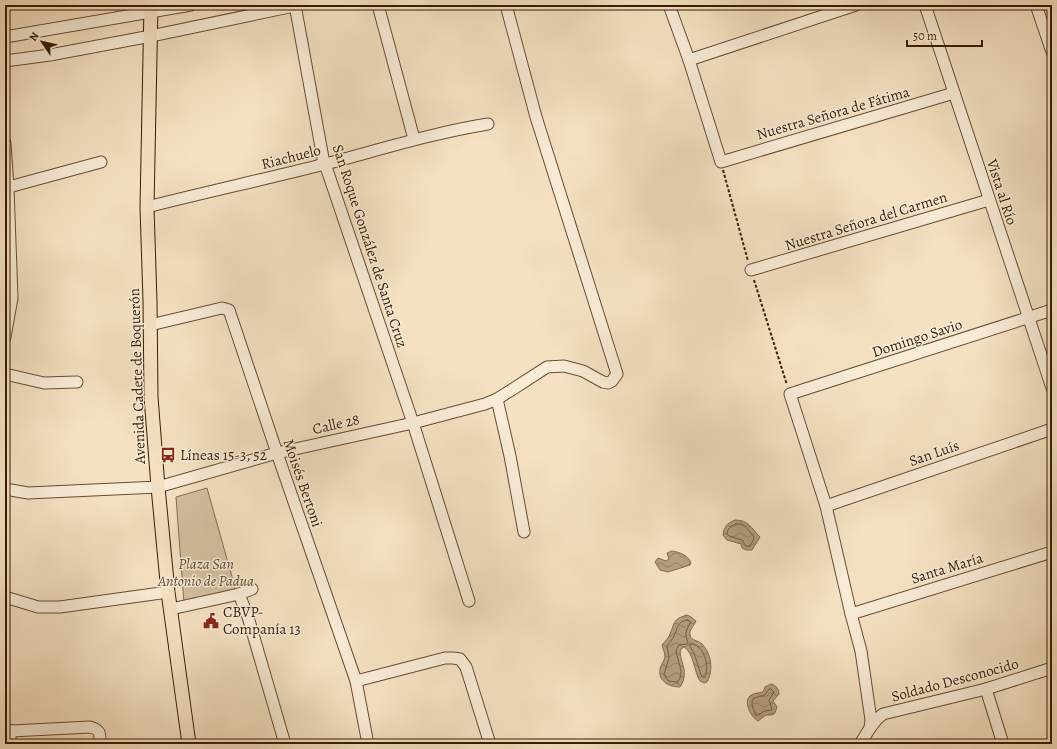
<svg xmlns="http://www.w3.org/2000/svg" width="1057" height="749" font-family="Alegreya,serif">
  <style>
    .green { fill: #d5bfa2; stroke: #866d52 }
    .water { fill: url(#water-waves); stroke: #836a4f }
    .lines { fill: none; stroke-linecap: round; stroke-linejoin: round }
    .shore { stroke: #765c42; stroke-width: 1 }
    .minor-casing { stroke: #674c33; stroke-width: 13 }
    .major-casing { stroke: #381b03; stroke-width: 15 }
    .path { stroke: #381b03; stroke-width: 2; stroke-dasharray: 3 2; stroke-linecap: butt }
    .minor { stroke: #f8ecd7; stroke-width: 11 }
    .major { stroke: #f5e1c2; stroke-width: 13 }
    .labels { text-anchor: middle; dominant-baseline: central; stroke-width: 3; stroke-linejoin: round; paint-order: stroke }
    .street-label { font-size: 15px; fill: #381b03; stroke: #f8ecd7 }
    .poi-label { font-size: 15px; fill: #381b03; stroke: #f8ecd7; text-anchor: start }
    .park-label { font-size: 15px; font-style: italic; fill: #674c33; stroke: #f8ecd7 }
  </style>
  <defs>
    <pattern id="water-waves" width="16" height="10" patternUnits="userSpaceOnUse"><rect width="16" height="10" fill="#b59e81"/><path d="M0 5q4-4 8 0t8 0" fill="none" stroke="#948067"/></pattern>
  </defs>
  <rect width="100%" height="100%" fill="#f5e1c2"/>
  <filter id="stains"><feTurbulence type="fractalNoise" baseFrequency=".005" numOctaves="4"/><feColorMatrix values="0 0 0 0 .2 0 0 0 0 .09 0 0 0 0 .02 0 0 0 .5 -.17"/></filter>
  <radialGradient id="worn" r=".72"><stop offset=".6" stop-color="#630" stop-opacity="0"/><stop offset="1" stop-color="#630" stop-opacity=".3"/></radialGradient>
  <path class="green" d="M207,488L236,591L184,603L176,497Z"/>
  <g class="water">
    <path d="M735,520C749,520 751,528 760,537L752,550H746L742,548L741,544L727,540L723,535C724,527 727,523 735,520Z"/>
    <path d="M672,551C679,552 688,555 691,563L690,565L668,572L660,570L655,562L658,558L666,561L669,559L667,553Z"/>
    <path d="M687,615L691,617L696,621C694,626 689,630 690,635C691,641 698,640 702,644C711,653 714,670 707,682L704,683L700,681C694,672 694,653 684,647L681,649C677,658 691,671 680,687C670,687 658,682 660,669C661,665 664,661 665,657C665,653 663,649 662,645C665,641 669,638 670,634C675,622 673,619 687,615Z"/>
    <path d="M771,684C776,685 779,689 779,694L773,701L777,707L775,713L772,715H766L758,721C751,717 743,702 750,696C753,693 759,693 763,692L765,687Z"/>
  </g>
  <g class="lines">
    <g class="shore">
      <path d="M736,524C746,524 748,530 754,537L753,541L750,546H746L742,540L729,536L727,534C727,529 731,526 736,524Z"/>
      <path d="M687,620L691,622C686,630 684,634 688,642L687,644L679,645L676,650C677,661 685,672 678,682L668,681L664,674L669,658L667,646C669,643 671,641 673,638C678,629 676,622 687,620Z"/>
      <path d="M690,644C704,643 711,668 704,678L701,675L695,656L690,646Z"/>
      <path d="M771,689L774,692L769,700L772,710L765,711L756,716L752,705V701L754,698L765,695L768,690Z"/>
    </g>
    <defs>
      <g id="minor">
        <path d="M295,5L323,158L413,423L469,601"/>
        <path d="M378,5L414,139"/>
        <path d="M669,5L689,60L721,162L954,93"/>
        <path d="M925,5L1052,388"/>
        <path d="M1036,5L1052,52"/>
        <path d="M5,37L191,5"/>
        <path d="M689,60L856,5"/>
        <path d="M5,61L50,55L151,36L299,5"/>
        <path d="M5,143L8,188L12,298L5,337"/>
        <path d="M5,188L101,162"/>
        <path d="M147,207C206,192 266,179 325,164C379,150 432,133 488,124"/>
        <path d="M751,270L989,200"/>
        <path d="M150,325L222,308L229,310L277,453L356,681L368,744"/>
        <path d="M5,374L44,383L77,382"/>
        <path d="M497,399L510,456L524,532"/>
        <path d="M5,489L28,493L158,487L277,453L413,423L485,404L497,399L513,389L547,367L564,366L583,371L603,382L608,383L612,381L617,374L536,117L506,5"/>
        <path d="M826,506L1052,429"/>
        <path d="M239,594L248,617L285,744"/>
        <path d="M5,597L38,607H60L168,592"/>
        <path d="M171,609L239,594L252,589"/>
        <path d="M851,614L1052,552"/>
        <path d="M356,681L445,658H453L460,659L466,667L490,744"/>
        <path d="M986,689L1003,744"/>
        <path d="M870,728L877,719L883,714L986,689L1052,668"/>
        <path d="M5,729L11,731L90,727C101,730 100,734 100,744"/>
        <path d="M9,744L11,731"/>
        <path d="M860,744L870,728L871,720L861,651L851,614L826,506L790,394L1052,310"/>
      </g>
      <path id="major" d="M151,5L147,207L150,301L151,397L158,487L168,592L189,744"/>
    </defs>
    <use href="#minor" class="minor-casing"/>
    <use href="#major" class="major-casing"/>
    <g class="path">
      <path d="M723,170L748,261"/>
      <path d="M754,280L787,385"/>
    </g>
    <use href="#minor" class="minor"/>
    <use href="#major" class="major"/>
  </g>
  <defs>
    <symbol id="bus-bare" viewBox="-9 -9 18 18"><path d="M-5-6H5V4H4V6H2V4H-2V6H-4V4H-5ZM-3.5-4V0h7V-4ZM-3.5 1.2v1.5H-2V1.2ZM2 1.2v1.5H3.5V1.2Z" fill="#8f2418" stroke="#f8ecd7" stroke-width="2.5" paint-order="stroke"/></symbol>
    <symbol id="civic-bare" viewBox="-9 -9 18 18"><path d="M-.6-6.5H3V-4.5H.6V-3L4-1V1h2V6H-6V1h2V-1L-.6-3ZM-1.2 2.5V6h2.4V2.5Z" fill="#8f2418" stroke="#f8ecd7" stroke-width="2.5" paint-order="stroke"/></symbol>
  </defs>
  <g fill-rule="evenodd">
    <use href="#bus-bare" x="157" y="444" width="22" height="22"/>
    <use href="#civic-bare" x="200" y="610" width="22" height="22"/>
  </g>
  <g class="labels">
    <g class="street-label">
      <text transform="translate(833 113) rotate(-16)">Nuestra Señora de Fátima</text>
      <text transform="translate(291 157) rotate(-14)">Riachuelo</text>
      <text transform="translate(1002 192) rotate(72)">Vista al Río</text>
      <text transform="translate(866 221) rotate(-17)">Nuestra Señora del Carmen</text>
      <text transform="translate(370 246) rotate(72)">San Roque González de Santa Cruz</text>
      <text transform="translate(917 338) rotate(-18)">Domingo Savio</text>
      <text transform="translate(137 376) rotate(-92)">Avenida Cadete de Boquerón</text>
      <text transform="translate(336 424) rotate(-13)">Calle 28</text>
      <text transform="translate(934 453) rotate(-19)">San Luís</text>
      <text transform="translate(303 483) rotate(71)">Moisés Bertoni</text>
      <text transform="translate(947 568) rotate(-17)">Santa María</text>
      <text transform="translate(955 680) rotate(-15)">Soldado Desconocido</text>
    </g>
    <g class="poi-label">
      <text x="180" y="455">Líneas 15-3, 52</text>
      <text x="223" y="612">CBVP-<tspan x="223" dy="17">Companía 13</tspan></text>
    </g>
    <g class="park-label">
      <text x="206" y="564">Plaza San<tspan x="206" dy="17">Antonio de Padua</tspan></text>
    </g>
  </g>
  <rect width="1057" height="749" fill="none" stroke="#f5e1c2" stroke-width="20"/>
  <rect x="6" y="6" width="1045" height="737" fill="none" stroke="#381b03" stroke-width="2"/>
  <rect x="10" y="10" width="1037" height="729" fill="none" stroke="#381b03"/>
  <g transform="translate(42 42) rotate(304)" stroke="#f8ecd7" stroke-width="3" paint-order="stroke">
  <path d="M0-3L7 15L0 10L-7 15Z" fill="#381b03"/>
  <text y="-6" font-size="11" font-weight="bold" text-anchor="middle" fill="#381b03">N</text>
  </g>
  <path d="M907 40v6h75v-6" fill="none" stroke="#381b03" stroke-width="2"/>
  <text x="913" y="40" font-size="12" fill="#381b03" stroke="#f8ecd7" stroke-width="3" paint-order="stroke">50 m</text>
  <rect width="100%" height="100%" filter="url(#stains)"/>
  <rect width="100%" height="100%" fill="url(#worn)"/>
</svg>
